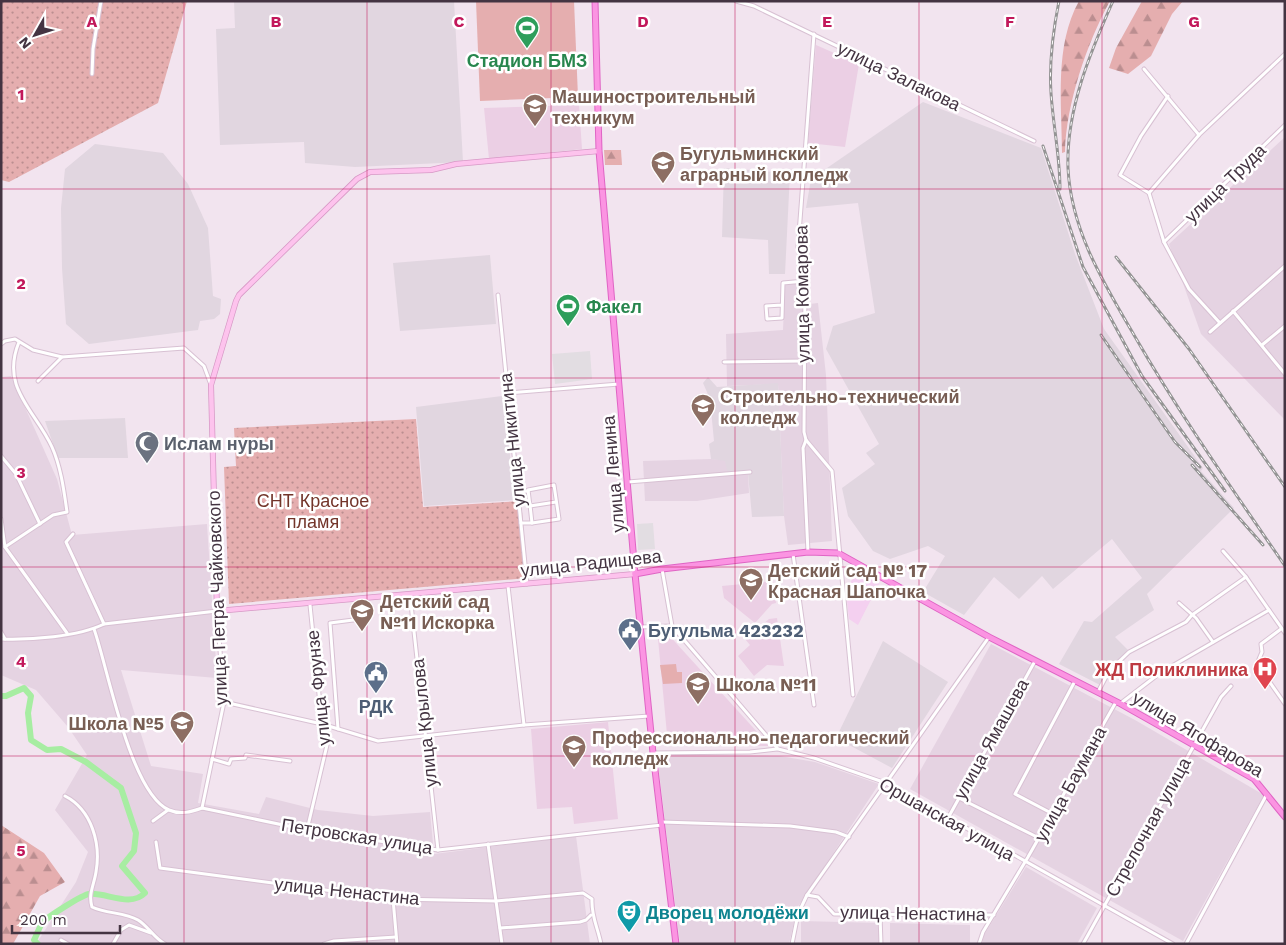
<svg xmlns="http://www.w3.org/2000/svg" width="1286" height="945" font-family="'Work Sans',sans-serif">
  <style>
    .residential { fill: #e5d3e2 }
    .commercial { fill: #f4d0f0 }
    .industrial { fill: #e1d6e0 }
    .education { fill: #ebcfe4 }
    .grass { fill: #e5aeaf }
    .forest { fill: url(#forest-firs) }
    .garden { fill: url(#garden-dots) }
    .parking { fill: #e2dde2 }
    .lines { fill: none; stroke-linecap: round; stroke-linejoin: round }
    .river { stroke: #a7eda2; stroke-width: 6 }
    .street-casing { stroke: #d8c1d3; stroke-width: 5 }
    .secondary-casing { stroke: #d799c6; stroke-width: 6 }
    .primary-casing { stroke: #df65c4; stroke-width: 7 }
    .street { stroke: #fff; stroke-width: 3 }
    .secondary { stroke: #fdc3ed; stroke-width: 4.5 }
    .primary { stroke: #fb94e2; stroke-width: 5 }
    .rail-casing { stroke: #949494; stroke-width: 3 }
    .rail { stroke: #fff; stroke-width: 1; stroke-dasharray: 4; stroke-linecap: butt }
    .grid { fill: none; stroke: #c2185b; stroke-width: 1; stroke-opacity: 0.55 }
    .labels { text-anchor: middle; dominant-baseline: central; stroke-width: 5; stroke-linejoin: round; paint-order: stroke }
    .leisure-label { font-size: 18px; font-weight: bold; fill: #27864d; stroke: #fff }
    .street-label { font-size: 18px; fill: #443442; stroke: #fff }
    .education-label { font-size: 18px; font-weight: bold; fill: #785e54; stroke: #fff; text-anchor: start }
    .worship-label { font-size: 18px; font-weight: bold; fill: #5b616d; stroke: #fff; text-anchor: start }
    .park-label { font-size: 18px; fill: #73352a; stroke: #fff }
    .service-label { font-size: 18px; font-weight: bold; fill: #4e5e75; stroke: #fff; text-anchor: start }
    .health-label { font-size: 18px; font-weight: bold; fill: #be3a42; stroke: #fff; text-anchor: end }
    .culture-label { font-size: 18px; font-weight: bold; fill: #0d838f; stroke: #fff; text-anchor: start }
    .grid-label { font-size: 16px; text-anchor: middle; font-weight: bold; fill: #c2185b; stroke: #fff; stroke-width: 5; stroke-linejoin: round; paint-order: stroke }
  </style>
  <defs>
    <pattern id="forest-firs" width="22" height="20" patternUnits="userSpaceOnUse" patternTransform="scale(1.25)"><rect width="22" height="20" fill="#e5aeaf"/><path d="M5 1l3.5 6h-7zM16 11l3.5 6h-7z" fill="#bb8e90"/></pattern>
    <pattern id="garden-dots" width="8" height="8" patternUnits="userSpaceOnUse" patternTransform="scale(1.25)"><rect width="8" height="8" fill="#e5aeaf"/><path d="M2 2h.1M6 6h.1" fill="none" stroke="#bb8e90" stroke-width="1.8" stroke-linecap="round"/></pattern>
  </defs>
  <rect width="100%" height="100%" fill="#f2e4ef"/>
  <g class="residential">
    <path d="M1285,137V420L1201,334L1169,244Z"/>
    <path d="M800,280L801,305L818,303L826,375L832,541L788,545L784,516L778,384L727,386L726,334L783,330L785,284Z"/>
    <path d="M11,376L57,479L72,535L207,524L217,678L121,670L151,766L203,774L198,803L259,814L266,797L318,810L373,816L430,812L434,854L576,836L590,944H36L76,882L88,852L55,810L87,755L68,727L36,690L1,675V377Z"/>
    <path d="M711,459L726,460L748,473L749,493L697,501H645L643,461Z"/>
    <path d="M991,644L1135,720L1264,795L1183,941L910,789Z"/>
    <path d="M657,755L780,756L815,762L879,784L797,908L789,944H680Z"/>
    <path d="M1026,867L1097,908L1077,944H982L984,935Z"/>
    <path d="M801,921L881,923L880,944H801Z"/>
    <path d="M890,923L970,925V944H890Z"/>
  </g>
  <path class="commercial" d="M858,567L881,580L858,625L849,619L846,592Z"/>
  <g class="industrial">
    <path d="M234,1H454L463,162L355,167L305,163L304,142L220,145L216,29L235,28Z"/>
    <path d="M923,102L1041,148L1075,254L1104,329L1203,468L1201,471L1234,508L1147,594L1154,610L1115,637L1128,650L1110,669L1100,685L1059,664L1084,621L1092,622L1142,578L1112,539L1053,589L1042,576L1019,599L994,577L964,615L923,592L945,556L928,546L890,559L873,551L848,516L842,488L875,464L866,453L879,444L826,349L833,326L875,313L858,203L806,208L811,179Z"/>
    <path d="M95,144L163,153L188,184L208,228L213,296L221,299L220,314L214,319L200,321L198,330L89,344L66,324L62,268L61,208L65,169Z"/>
    <path d="M724,168L790,173L785,274H769L768,240L722,237Z"/>
    <path d="M490,255L496,324L400,331L393,263Z"/>
    <path d="M708,377L717,387L778,383L784,516L752,517L748,473L728,475L725,461L711,459L709,444L714,441L710,399L703,383Z"/>
    <path d="M502,396L516,500L424,506L416,407Z"/>
    <path d="M125,418L128,458H58L45,421Z"/>
    <path d="M883,641L948,682L892,768L836,738Z"/>
  </g>
  <g class="education">
    <path d="M816,45L859,64L845,147L808,143Z"/>
    <path d="M579,105L582,149L489,159L484,108Z"/>
    <path d="M773,581L776,603L772,604L755,623L724,598L722,586Z"/>
    <path d="M777,618L784,666L767,665L754,676L738,656L750,645L745,639L769,619Z"/>
    <path d="M666,632L770,746L668,745L658,639Z"/>
    <path d="M608,722L618,819L574,824L572,807L537,809L531,729Z"/>
  </g>
  <g class="grass">
    <path d="M476,1H574L578,97L480,101Z"/>
    <path d="M676,664L677,672H682V683L663,684L660,665Z"/>
  </g>
  <g class="forest">
    <path d="M1079,1H1110C1087,43 1066,104 1065,152L1062,153C1062,103 1054,46 1079,1Z"/>
    <path d="M1142,1H1183L1172,14L1151,56L1128,74L1109,68L1116,48Z"/>
    <path d="M604,150H621L622,165H605Z"/>
    <path d="M1,825L44,853L65,882L40,896L13,944H1Z"/>
  </g>
  <g class="garden">
    <path d="M1,1H187L158,103L9,182L1,180Z"/>
    <path d="M416,419L423,507L521,501L528,578L229,604L224,467L236,466L234,428Z"/>
  </g>
  <g class="parking">
    <path d="M590,351L592,379L555,384L552,354Z"/>
    <path d="M653,523L655,549L638,550L637,524Z"/>
  </g>
  <g class="lines">
    <path class="river" d="M1,696H6L24,688L31,696L28,713L31,740L47,750L61,749L86,762L121,788L136,833L134,851L122,866L145,893C130,908 106,892 89,894C82,895 49,916 43,922C39,927 37,935 34,940L38,944"/>
    <defs>
      <g id="street">
        <path d="M736,1L754,6L1034,141"/>
        <path d="M814,34L798,247L805,281L804,432L806,440L832,471L853,695"/>
        <path d="M1144,69L1199,135"/>
        <path d="M92,74L93,49L101,1"/>
        <path d="M1168,96L1141,136L1120,175L1149,193L1164,242L1189,289L1220,323"/>
        <path d="M1149,193L1199,135L1285,54"/>
        <path d="M1164,242L1285,125"/>
        <path d="M498,295L527,584"/>
        <path d="M782,305L766,306L767,319L782,318L783,283L805,281"/>
        <path d="M1233,311L1285,374"/>
        <path d="M1210,332L1285,266"/>
        <path d="M1,344L5,341L15,339L33,350L62,357L184,348L204,366L211,385"/>
        <path d="M1262,345L1285,326"/>
        <path d="M724,362L804,361"/>
        <path d="M38,381L62,357"/>
        <path d="M507,393L619,384"/>
        <path d="M806,440L803,448L808,552"/>
        <path d="M1,456L16,474L40,524"/>
        <path d="M628,482L750,472"/>
        <path d="M517,492L528,491"/>
        <path d="M1,519L5,547L67,633"/>
        <path d="M521,523H532L530,505"/>
        <path d="M532,523L559,519L554,485L528,490L530,506L556,502"/>
        <path d="M73,534L66,542L104,624"/>
        <path d="M5,547L53,515L67,512C64,491 61,467 52,447C35,410 0,388 19,342"/>
        <path d="M1223,551L1246,577L1285,633"/>
        <path d="M793,554L814,705"/>
        <path d="M662,569L672,626"/>
        <path d="M508,586L524,725"/>
        <path d="M410,595L438,850"/>
        <path d="M1179,603L1196,618L1213,642"/>
        <path d="M640,627L672,626L778,749L814,758L886,783L1173,944"/>
        <path d="M94,629C108,668 130,793 169,810C180,815 191,812 202,808L307,830L438,850L662,825"/>
        <path d="M1281,629L1261,644L1262,652L1257,664L1285,704"/>
        <path d="M1,632L5,639"/>
        <path d="M1,639C30,640 78,637 104,624L217,611L224,702L202,808"/>
        <path d="M1098,692L1109,671L1129,652L1186,622L1192,615L1246,577"/>
        <path d="M224,702L322,724L378,741L524,725L649,716"/>
        <path d="M1121,703L1160,673L1269,610"/>
        <path d="M338,729L330,623L361,619"/>
        <path d="M653,753L750,752L777,749"/>
        <path d="M212,759L229,764L231,759L245,758L246,755L290,761"/>
        <path d="M65,796C92,810 101,844 96,872C94,885 88,894 92,907C107,914 124,912 138,920C148,926 154,938 165,944"/>
        <path d="M959,798L1039,838"/>
        <path d="M1053,814L1015,794L1075,681"/>
        <path d="M948,818L1035,661"/>
        <path d="M153,821L168,810"/>
        <path d="M662,822L790,826L836,832L849,837"/>
        <path d="M307,830L327,745L322,724L310,605"/>
        <path d="M156,842L160,868L393,899L496,901L583,893L592,899C591,916 598,928 601,944"/>
        <path d="M488,844L502,944"/>
        <path d="M807,895L818,897L834,914L994,915"/>
        <path d="M393,899L397,944"/>
        <path d="M880,915L881,944"/>
        <path d="M500,928L580,922L586,920L591,915"/>
        <path d="M61,940L68,944"/>
        <path d="M113,944L121,930L129,925L151,933"/>
        <path d="M324,944L334,941L396,937"/>
        <path d="M792,944L798,914L807,895L989,637"/>
        <path d="M979,944L983,932L1028,857L1116,702"/>
        <path d="M1083,944L1221,697L1231,686"/>
        <path d="M1186,944L1267,794"/>
      </g>
      <path id="secondary" d="M599,151L456,164L431,170L370,172L357,179L239,295L236,301L211,385L217,611L635,574"/>
      <g id="primary">
        <path d="M595,1L599,151L635,574L653,753L676,944"/>
        <path d="M635,574L662,569L808,552L838,553L989,637L1121,704L1254,779L1285,817"/>
      </g>
    </defs>
    <use href="#street" class="street-casing"/>
    <use href="#secondary" class="secondary-casing"/>
    <use href="#primary" class="primary-casing"/>
    <use href="#street" class="street"/>
    <use href="#secondary" class="secondary"/>
    <use href="#primary" class="primary"/>
    <defs>
      <g id="rail">
        <path d="M1059,1C1053,31 1049,63 1051,93C1053,125 1060,156 1060,189"/>
        <path d="M1113,1C1090,53 1066,110 1068,168C1071,230 1103,282 1134,335C1180,415 1233,490 1285,566"/>
        <path d="M1043,146L1083,267L1142,376L1225,491"/>
        <path d="M1116,257L1189,349L1285,487"/>
        <path d="M1101,335L1175,442L1200,467"/>
        <path d="M1192,465L1263,545"/>
      </g>
    </defs>
    <use href="#rail" class="rail-casing"/>
    <use href="#rail" class="rail"/>
  </g>
  <path class="grid" d="M184,1V944M367,1V944M551,1V944M735,1V944M919,1V944M1102,1V944M1,189H1285M1,378H1285M1,567H1285M1,756H1285"/>
  <defs>
    <symbol id="stadium-pin" viewBox="-11 -11 22 30"><path d="M0 17L-7.5 6A9.5 9.5 0 1 1 7.5 6Z" fill="#2e9e5b" stroke="#fff"/><path d="M0-5a6.5 5 0 1 0 0 10a6.5 5 0 1 0 0-10ZM-3.5-1.8h7v3.6h-7Z" fill="#fff"/></symbol>
    <symbol id="university-pin" viewBox="-11 -11 22 30"><path d="M0 17L-7.5 6A9.5 9.5 0 1 1 7.5 6Z" fill="#8d6e63" stroke="#fff"/><path d="M0-5L7-2L0 1L-7-2ZM-4 1L0 2.5L4 1V4Q0 6-4 4Z" fill="#fff"/></symbol>
    <symbol id="mosque-pin" viewBox="-11 -11 22 30"><path d="M0 17L-7.5 6A9.5 9.5 0 1 1 7.5 6Z" fill="#6b7280" stroke="#fff"/><path d="M3.5-4.9A6 6 0 1 0 3.5 4.9A5 5 0 1 1 3.5-4.9Z" fill="#fff"/></symbol>
    <symbol id="school-pin" viewBox="-11 -11 22 30"><path d="M0 17L-7.5 6A9.5 9.5 0 1 1 7.5 6Z" fill="#8d6e63" stroke="#fff"/><path d="M0-5L7-2L0 1L-7-2ZM-4 1L0 2.5L4 1V4Q0 6-4 4Z" fill="#fff"/></symbol>
    <symbol id="civic-pin" viewBox="-11 -11 22 30"><path d="M0 17L-7.5 6A9.5 9.5 0 1 1 7.5 6Z" fill="#5c6f8a" stroke="#fff"/><path d="M-.6-6.5H3V-4.5H.6V-3L4-1V1h2V6H-6V1h2V-1L-.6-3ZM-1.2 2.5V6h2.4V2.5Z" fill="#fff"/></symbol>
    <symbol id="hospital-pin" viewBox="-11 -11 22 30"><path d="M0 17L-7.5 6A9.5 9.5 0 1 1 7.5 6Z" fill="#e0444e" stroke="#fff"/><path d="M-5-5h3v3.5h4V-5h3V5h-3V1.5h-4V5h-3Z" fill="#fff"/></symbol>
    <symbol id="theatre-pin" viewBox="-11 -11 22 30"><path d="M0 17L-7.5 6A9.5 9.5 0 1 1 7.5 6Z" fill="#0f9aa8" stroke="#fff"/><path d="M-5-5.5Q0-4 5-5.5V0Q5 5 0 6Q-5 5-5 0ZM-3.3-2.5H-1v1.5H-3.3ZM1-2.5H3.3v1.5H1ZM-2.8 1Q0 5.5 2.8 1Z" fill="#fff"/></symbol>
  </defs>
  <g fill-rule="evenodd">
    <use href="#stadium-pin" x="513" y="14" width="28" height="38"/>
    <use href="#university-pin" x="521" y="92" width="28" height="38"/>
    <use href="#university-pin" x="649" y="149" width="28" height="38"/>
    <use href="#stadium-pin" x="554" y="292" width="28" height="38"/>
    <use href="#university-pin" x="689" y="392" width="28" height="38"/>
    <use href="#mosque-pin" x="133" y="429" width="28" height="38"/>
    <use href="#school-pin" x="737" y="566" width="28" height="38"/>
    <use href="#school-pin" x="348" y="597" width="28" height="38"/>
    <use href="#civic-pin" x="616" y="616" width="28" height="38"/>
    <use href="#hospital-pin" x="1251" y="655" width="28" height="38"/>
    <use href="#civic-pin" x="362" y="659" width="28" height="38"/>
    <use href="#school-pin" x="684" y="670" width="28" height="38"/>
    <use href="#school-pin" x="168" y="709" width="28" height="38"/>
    <use href="#university-pin" x="560" y="733" width="28" height="38"/>
    <use href="#theatre-pin" x="615" y="898" width="28" height="38"/>
  </g>
  <g class="labels">
    <g class="leisure-label">
      <text x="527" y="60">Стадион БМЗ</text>
      <text x="586" y="306" text-anchor="start">Факел</text>
    </g>
    <g class="street-label">
      <text transform="translate(899 76) rotate(26)">улица Залакова</text>
      <text transform="translate(1225 183) rotate(-44)">улица Труда</text>
      <text transform="translate(802 294) rotate(-91)">улица Комарова</text>
      <text transform="translate(512 440) rotate(-96)">улица Никитина</text>
      <text transform="translate(613 474) rotate(-95)">улица Ленина</text>
      <text transform="translate(591 563) rotate(-6)">улица Радищева</text>
      <text transform="translate(217 598) rotate(-92)">улица Петра Чайковского</text>
      <text transform="translate(318 688) rotate(-96)">улица Фрунзе</text>
      <text transform="translate(424 723) rotate(-96)">улица Крылова</text>
      <text transform="translate(1198 734) rotate(31)">улица Ягофарова</text>
      <text transform="translate(991 739) rotate(-61)">улица Ямашева</text>
      <text transform="translate(1070 784) rotate(-61)">улица Баумана</text>
      <text transform="translate(947 819) rotate(29)">Оршанская улица</text>
      <text transform="translate(1148 827) rotate(-61)">Стрелочная улица</text>
      <text transform="translate(357 836) rotate(9)">Петровская улица</text>
      <text transform="translate(347 891) rotate(6)">улица Ненастина</text>
      <text transform="translate(913 913) rotate(1)">улица Ненастина</text>
    </g>
    <g class="education-label">
      <text x="552" y="96">Машиностроительный<tspan x="552" dy="21">техникум</tspan></text>
      <text x="680" y="153">Бугульминский<tspan x="680" dy="21">аграрный колледж</tspan></text>
      <text x="720" y="396">Строительно-технический<tspan x="720" dy="21">колледж</tspan></text>
      <text x="768" y="570">Детский сад № 17<tspan x="768" dy="21">Красная Шапочка</tspan></text>
      <text x="380" y="601">Детский сад<tspan x="380" dy="21">№11 Искорка</tspan></text>
      <text x="716" y="684">Школа №11</text>
      <text x="164" y="723" text-anchor="end">Школа №5</text>
      <text x="592" y="737">Профессионально-педагогический<tspan x="592" dy="21">колледж</tspan></text>
    </g>
    <g class="worship-label">
      <text x="164" y="443">Ислам нуры</text>
    </g>
    <g class="park-label">
      <text x="313" y="500">СНТ Красное<tspan x="313" dy="21">пламя</tspan></text>
    </g>
    <g class="service-label">
      <text x="648" y="630">Бугульма 423232</text>
      <text x="376" y="706" text-anchor="middle">РДК</text>
    </g>
    <g class="health-label">
      <text x="1248" y="669">ЖД Поликлиника</text>
    </g>
    <g class="culture-label">
      <text x="646" y="912">Дворец молодёжи</text>
    </g>
  </g>
  <g class="grid-label">
    <text x="92" y="27">A</text>
    <text x="276" y="27">B</text>
    <text x="459" y="27">C</text>
    <text x="643" y="27">D</text>
    <text x="827" y="27">E</text>
    <text x="1010" y="27">F</text>
    <text x="1194" y="27">G</text>
    <text x="21" y="100">1</text>
    <text x="21" y="289">2</text>
    <text x="21" y="478">3</text>
    <text x="21" y="667">4</text>
    <text x="21" y="856">5</text>
  </g>
  <rect width="1286" height="945" fill="none" stroke="#443442" stroke-width="5"/>
  <g transform="translate(35 35) rotate(231)" stroke="#ffffff" stroke-width="4" paint-order="stroke">
  <path d="M0-4L9 19L0 12L-9 19Z" fill="#443442"/>
  <text y="-8" font-size="14" font-weight="bold" text-anchor="middle" fill="#443442">N</text>
  </g>
  <path d="M12 925v8h108v-8" fill="none" stroke="#443442" stroke-width="2.5"/>
  <text x="20" y="925" font-size="15" fill="#443442" stroke="#ffffff" stroke-width="4" paint-order="stroke">200 m</text>
</svg>
